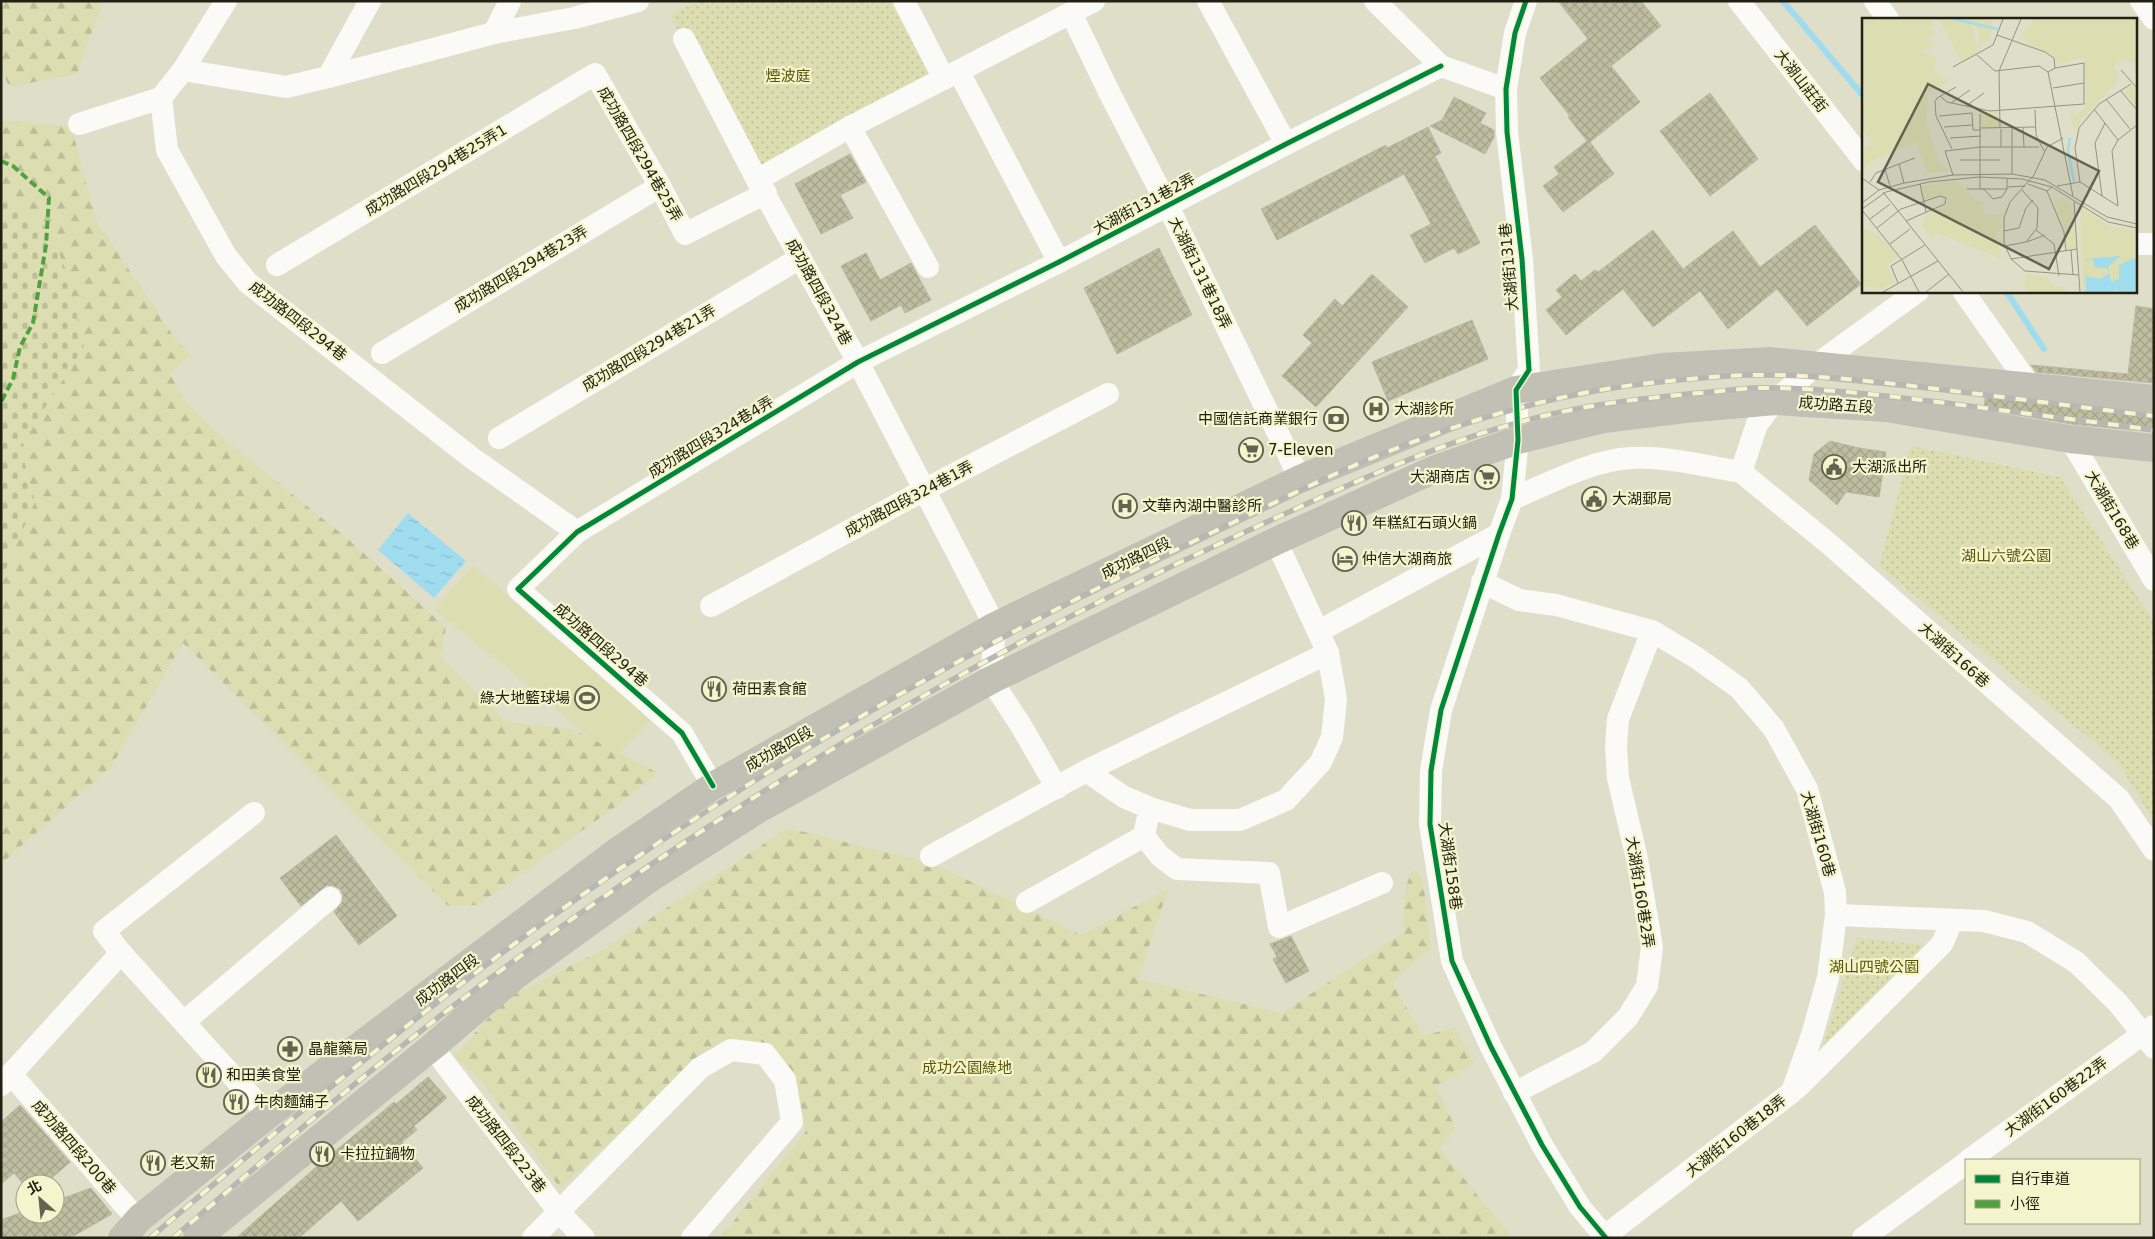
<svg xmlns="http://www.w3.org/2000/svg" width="2155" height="1239" font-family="'DejaVu Sans','Noto Sans TC',sans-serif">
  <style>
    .grass { fill: #ddddb2 }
    .forest { fill: url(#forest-firs) }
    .cemetery { fill: url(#cemetery-stones) }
    .park { fill: url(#park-dots) }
    .water { fill: url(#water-ripples) }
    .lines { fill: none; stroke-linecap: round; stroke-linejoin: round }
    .stream { stroke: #9fdcee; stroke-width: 6 }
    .building { fill: url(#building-cross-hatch); stroke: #b8b8a7 }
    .minor { stroke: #fafaf7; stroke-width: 22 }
    .major { stroke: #c1c0b5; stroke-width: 28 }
    .rail-casing { stroke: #b8b8b3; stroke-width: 5.5 }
    .rail { stroke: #f5f5cd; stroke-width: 4; stroke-dasharray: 11; stroke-linecap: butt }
    .quiet { stroke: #50a23f; stroke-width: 4; stroke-dasharray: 8 4; stroke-linecap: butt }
    .cycleway-casing { stroke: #f5f5cd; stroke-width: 8 }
    .cycleway { stroke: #00873e; stroke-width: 5 }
    .labels { text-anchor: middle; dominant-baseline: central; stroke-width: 4.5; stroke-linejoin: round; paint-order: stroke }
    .park-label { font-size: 15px; fill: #585506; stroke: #f5f5cd }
    .street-label { font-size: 15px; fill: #212012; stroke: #f5f5cd }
    .poi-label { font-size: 15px; fill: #212012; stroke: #f5f5cd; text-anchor: start }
    .inset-river { fill: none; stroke: #9fdcee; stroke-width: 2.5 }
    .inset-road { fill: none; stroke: #939380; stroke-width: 1 }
    .view { fill: #646352; fill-opacity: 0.15; stroke: #646352; stroke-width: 2.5 }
    .inset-edge { fill: none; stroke: #212012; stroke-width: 2.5 }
  </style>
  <defs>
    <pattern id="forest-firs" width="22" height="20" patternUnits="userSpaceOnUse" patternTransform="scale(1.25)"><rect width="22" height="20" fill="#ddddb2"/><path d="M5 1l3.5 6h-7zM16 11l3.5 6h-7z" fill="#bdbd98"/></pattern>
    <pattern id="cemetery-stones" width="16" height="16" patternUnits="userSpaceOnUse" patternTransform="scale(1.25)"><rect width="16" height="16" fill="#ddddb2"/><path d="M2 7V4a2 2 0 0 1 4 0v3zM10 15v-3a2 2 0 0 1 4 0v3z" fill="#bdbd98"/></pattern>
    <pattern id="park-dots" width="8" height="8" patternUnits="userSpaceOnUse" patternTransform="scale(1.25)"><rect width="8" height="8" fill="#ddddb2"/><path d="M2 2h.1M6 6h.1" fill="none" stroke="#bdbd98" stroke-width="1.8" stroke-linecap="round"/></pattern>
    <pattern id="water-ripples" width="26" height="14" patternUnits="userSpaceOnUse" patternTransform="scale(1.25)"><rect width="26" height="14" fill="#9fdcee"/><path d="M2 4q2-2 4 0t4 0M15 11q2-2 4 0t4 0" fill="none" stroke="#89bccb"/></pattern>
    <pattern id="building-cross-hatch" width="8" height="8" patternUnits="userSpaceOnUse" patternTransform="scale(1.25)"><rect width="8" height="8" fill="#bfbda0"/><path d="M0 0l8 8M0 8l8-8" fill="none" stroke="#a4a289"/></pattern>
  </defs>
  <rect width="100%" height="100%" fill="#dfdfc9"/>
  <path class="grass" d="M473,565L554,638L654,716L614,758L521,679L434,610Z"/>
  <g class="forest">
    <path d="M1,1H103L77,74L9,87L1,67Z"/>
    <path d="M1,120L71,126L96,220L174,337L191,355L170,374L183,398L230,444L348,539L446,627L440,656L506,722L573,729L658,773L618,805L478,905L448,906L183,643L111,767L1,864V581L35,501L20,446L84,347L49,230L1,199Z"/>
    <path d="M788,828L934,864L1081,935L1168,889L1138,979L1282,1013L1403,933L1405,889L1413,868L1423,881L1431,948L1392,983L1423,1036L1455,1027L1474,1063L1436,1087L1456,1129L1440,1149L1512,1238H720L806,1131L795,1074L770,1044L721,1041L560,1188L480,1079L454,1057L505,999L604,949Z"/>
  </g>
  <path class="cemetery" d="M1,199L49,229L67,273L84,347L20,446L35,501L1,581Z"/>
  <g class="park">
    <path d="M698,1H890L934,84L757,180L670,15Z"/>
    <path d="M1911,446L2060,477L2154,622V822L2117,761L1879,566Z"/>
    <path d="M1857,938L1924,945L1915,962L1828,1049L1823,1045Z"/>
  </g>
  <path class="water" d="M408,513L466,561L434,598L378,550Z"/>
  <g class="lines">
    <g class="stream">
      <path d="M1783,1L1864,97"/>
      <path d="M2006,291L2044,349"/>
    </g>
  </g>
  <g class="building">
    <path d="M1558,1H1641L1661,26L1611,66L1640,102L1590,142L1614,174L1563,212L1543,186L1559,174L1554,167L1587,141L1568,117L1570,116L1540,78L1588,39Z"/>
    <path d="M1710,93L1758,159L1710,196L1660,131Z"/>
    <path d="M1454,97L1486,113L1480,123L1494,130V137L1485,154L1430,126L1442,120Z"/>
    <path d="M1428,127L1441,153L1435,156L1480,243L1458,254L1454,248L1425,263L1410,235L1431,224L1404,174L1277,240L1261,209L1386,145L1387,148Z"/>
    <path d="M850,154L866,182L840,195L853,218L821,234L795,184Z"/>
    <path d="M1815,225L1861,284L1807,326L1777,289L1728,329L1700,291L1653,327L1623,289L1566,335L1546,310L1562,297L1556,290L1575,274L1581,281L1595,270L1598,272L1653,230L1683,269L1733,231L1760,267Z"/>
    <path d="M1159,248L1192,315L1117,354L1084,288Z"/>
    <path d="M866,253L880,280L911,263L931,300L905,313L901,305L871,321L841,266Z"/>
    <path d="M1372,274L1408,307L1316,407L1282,376L1312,343L1303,335L1335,299L1342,306Z"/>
    <path d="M2136,306L2154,309V383L2036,372L2031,365L2128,374Z"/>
    <path d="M1472,320L1488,359L1388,401L1372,362Z"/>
    <path d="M1985,398L2154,414V432L2072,424L1984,409Z"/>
    <path d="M1830,441L1859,448L1886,452L1879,497L1846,492L1837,505L1809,480L1814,454Z"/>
    <path d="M336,835L397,916L359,945L334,912L342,902L343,895L340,889L334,886L327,885L301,906L280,878Z"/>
    <path d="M1291,936L1309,971L1286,983L1273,959L1277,957L1270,944Z"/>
    <path d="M428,1077L447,1098L414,1126L417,1130L402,1142L423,1168L358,1221L341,1201L299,1238H236L315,1168L394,1102L396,1104Z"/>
    <path d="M20,1105L70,1162L45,1184H25V1186L14,1173L1,1184V1122Z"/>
    <path d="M91,1188L112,1214L70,1238H1V1220L25,1211V1214H55V1201Z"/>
  </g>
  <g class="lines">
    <g class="minor">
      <path d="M226,1L183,70L161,98L167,150L226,256L248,283L472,458L577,532"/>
      <path d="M904,1L944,79"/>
      <path d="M1208,1L1286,144"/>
      <path d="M1375,1L1441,66L1506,89"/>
      <path d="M1526,1L1515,33L1506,89L1507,132L1522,259L1529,370L1516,390L1518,440L1512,499L1499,534L1441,710L1431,771L1430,824L1452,961L1491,1047L1542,1145L1580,1207L1606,1238"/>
      <path d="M1739,1L1864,161"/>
      <path d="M1875,1L1888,19"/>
      <path d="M2141,1L2154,19"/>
      <path d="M1071,13L1111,96L1168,206L1300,479"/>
      <path d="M494,33L510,1"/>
      <path d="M684,39L757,180L858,362L995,626L991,680L1020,724L1057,788"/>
      <path d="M183,70L286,87L328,77L494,33L574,18L638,1"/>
      <path d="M959,72L1059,262"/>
      <path d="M328,77L370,1"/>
      <path d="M79,124L161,98"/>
      <path d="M850,127L928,267"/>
      <path d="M757,180L850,127L1094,1"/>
      <path d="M2136,244H2154"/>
      <path d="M277,265L595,74L660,186L685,234L766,193"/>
      <path d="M1963,291L2030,386"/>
      <path d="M382,353L660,186"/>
      <path d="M499,438L800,258"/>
      <path d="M2070,439L2154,580"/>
      <path d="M1741,472L1828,543L2119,799L2154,850"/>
      <path d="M1512,499C1548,484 1591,460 1631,458C1668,456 1705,466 1741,472L1757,424L1775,401L1816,365L1918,291"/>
      <path d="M1482,582L1519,600L1556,605L1652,631L1697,658L1739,688L1774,729L1807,789L1835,892L1836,915L1828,978L1812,1035L1792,1092L1605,1236"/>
      <path d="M711,606L924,490L1108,394"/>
      <path d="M1319,631L1499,534"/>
      <path d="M1086,771L1124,797L1150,808L1190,820H1240L1286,800L1321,762L1332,737L1336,699L1328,653L1276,541"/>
      <path d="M713,786L682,733L518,589L577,532L858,362L1059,262L1286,144L1441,66"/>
      <path d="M1144,836L1160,856L1177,869L1269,873L1279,927L1382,883"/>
      <path d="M931,856L1086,771L1328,653"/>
      <path d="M1027,902L1144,836L1147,821"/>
      <path d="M1836,915L1984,921L2027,932L2076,962L2118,1003L2154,1048"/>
      <path d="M121,953L104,931L254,813"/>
      <path d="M184,1022L330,898"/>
      <path d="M432,1047L559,1212L584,1238"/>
      <path d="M11,1074L129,1210L140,1218"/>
      <path d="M1,1085L121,953L268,1115"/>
      <path d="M1797,1088L1942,944L1952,921"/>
      <path d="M1514,1093L1593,1052L1628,1017L1647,986L1652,947L1637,859L1618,778L1616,747L1618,719L1652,631"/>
      <path d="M1969,1160L2154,1026"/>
      <path d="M533,1238L700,1068L731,1050L765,1054L785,1080L792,1122L692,1238"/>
      <path d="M1863,1238L1966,1163"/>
    </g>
    <g class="major">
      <path d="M122,1238L140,1218L268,1115L619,850L713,786L995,626L1300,479L1494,399L1516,390L1662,367L1770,361L2154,399"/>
      <path d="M197,1238L432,1047L515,976L652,877L757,810L991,680L1276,541L1433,470L1518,440L1604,419L1685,409L1775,401L1886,408L2070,439L2154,448"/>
    </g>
    <defs>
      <g id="rail">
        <path d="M150,1238C280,1128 410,1019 547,920C755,770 980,642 1211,533C1262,509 1313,483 1365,461C1458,422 1558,392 1659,382C1688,379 1719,376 1749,375C1809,374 1870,381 1929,388C2004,397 2079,407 2154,416"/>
        <path d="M173,1238C264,1160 354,1082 448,1010C691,825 955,665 1232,538C1344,487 1455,432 1576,409C1616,401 1658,397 1698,393C1717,392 1735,389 1754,388C1821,387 1888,396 1954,404C2021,413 2087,421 2154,430"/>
      </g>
    </defs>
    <use href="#rail" class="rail-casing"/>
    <use href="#rail" class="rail"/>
    <path class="quiet" d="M1,161L13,166L49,198L46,245L33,323L20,347L13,379L1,402"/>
    <defs>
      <g id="cycleway">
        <path d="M1526,1L1515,33L1506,89L1507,132L1522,259L1529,370L1516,390L1518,440L1512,499L1499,534L1441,710L1431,771L1430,824L1452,961L1491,1047L1542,1145L1580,1207L1606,1238"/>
        <path d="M713,786L682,733L518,589L577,532L858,362L1059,262L1286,144L1441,66"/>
      </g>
    </defs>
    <use href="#cycleway" class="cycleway-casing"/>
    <use href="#cycleway" class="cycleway"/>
  </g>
  <defs>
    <symbol id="hospital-ring" viewBox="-11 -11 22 22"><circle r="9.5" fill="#f5f5cd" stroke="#646352" stroke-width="1.5"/><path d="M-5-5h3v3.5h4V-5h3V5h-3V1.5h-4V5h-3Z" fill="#646352"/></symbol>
    <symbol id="bank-ring" viewBox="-11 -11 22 22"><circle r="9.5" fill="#f5f5cd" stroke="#646352" stroke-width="1.5"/><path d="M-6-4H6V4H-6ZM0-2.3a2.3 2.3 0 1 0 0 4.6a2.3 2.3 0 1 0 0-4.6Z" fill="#646352"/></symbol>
    <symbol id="supermarket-ring" viewBox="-11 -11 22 22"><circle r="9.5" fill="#f5f5cd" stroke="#646352" stroke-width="1.5"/><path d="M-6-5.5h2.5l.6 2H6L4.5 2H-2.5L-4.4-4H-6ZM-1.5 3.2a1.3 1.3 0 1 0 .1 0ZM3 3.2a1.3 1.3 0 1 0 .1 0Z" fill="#646352"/></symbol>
    <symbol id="civic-ring" viewBox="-11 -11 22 22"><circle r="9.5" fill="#f5f5cd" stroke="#646352" stroke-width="1.5"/><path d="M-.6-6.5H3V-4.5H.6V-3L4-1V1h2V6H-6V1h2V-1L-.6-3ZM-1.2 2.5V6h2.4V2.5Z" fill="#646352"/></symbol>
    <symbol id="restaurant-ring" viewBox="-11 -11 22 22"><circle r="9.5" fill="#f5f5cd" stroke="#646352" stroke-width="1.5"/><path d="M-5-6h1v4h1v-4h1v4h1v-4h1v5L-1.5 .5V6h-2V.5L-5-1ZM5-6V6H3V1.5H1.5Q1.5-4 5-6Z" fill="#646352"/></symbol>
    <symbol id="hotel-ring" viewBox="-11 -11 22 22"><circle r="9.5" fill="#f5f5cd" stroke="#646352" stroke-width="1.5"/><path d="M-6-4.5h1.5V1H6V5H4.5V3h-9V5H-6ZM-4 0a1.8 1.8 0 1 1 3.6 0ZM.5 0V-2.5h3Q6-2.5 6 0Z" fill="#646352"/></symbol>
    <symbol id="stadium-ring" viewBox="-11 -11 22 22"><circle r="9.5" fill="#f5f5cd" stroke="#646352" stroke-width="1.5"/><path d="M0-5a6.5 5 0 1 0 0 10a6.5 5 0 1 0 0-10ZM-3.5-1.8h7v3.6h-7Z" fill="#646352"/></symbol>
    <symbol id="pharmacy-ring" viewBox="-11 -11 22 22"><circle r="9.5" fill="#f5f5cd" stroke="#646352" stroke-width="1.5"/><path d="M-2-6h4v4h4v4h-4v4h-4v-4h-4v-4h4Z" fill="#646352"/></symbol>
  </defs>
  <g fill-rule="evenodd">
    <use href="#hospital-ring" x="1362" y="395" width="28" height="28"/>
    <use href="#bank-ring" x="1322" y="405" width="28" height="28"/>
    <use href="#supermarket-ring" x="1237" y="436" width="28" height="28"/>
    <use href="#civic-ring" x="1820" y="453" width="28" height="28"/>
    <use href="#supermarket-ring" x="1473" y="463" width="28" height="28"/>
    <use href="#civic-ring" x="1580" y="485" width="28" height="28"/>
    <use href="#hospital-ring" x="1111" y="492" width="28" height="28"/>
    <use href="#restaurant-ring" x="1340" y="509" width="28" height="28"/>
    <use href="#hotel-ring" x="1331" y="545" width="28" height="28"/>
    <use href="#restaurant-ring" x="700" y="675" width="28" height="28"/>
    <use href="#stadium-ring" x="573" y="684" width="28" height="28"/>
    <use href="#pharmacy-ring" x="276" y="1035" width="28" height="28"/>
    <use href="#restaurant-ring" x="195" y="1061" width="28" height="28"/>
    <use href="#restaurant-ring" x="222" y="1088" width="28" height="28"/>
    <use href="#restaurant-ring" x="308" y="1140" width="28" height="28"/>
    <use href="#restaurant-ring" x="139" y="1149" width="28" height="28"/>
  </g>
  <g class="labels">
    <g class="park-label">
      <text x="788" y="76">煙波庭</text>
      <text x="2006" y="556">湖山六號公園</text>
      <text x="1874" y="967">湖山四號公園</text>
      <text x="967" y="1068">成功公園綠地</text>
    </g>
    <g class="street-label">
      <text transform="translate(1801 81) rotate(52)">大湖山莊街</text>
      <text transform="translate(640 154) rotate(60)">成功路四段294巷25弄</text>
      <text transform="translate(436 170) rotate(-31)">成功路四段294巷25弄1</text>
      <text transform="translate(1144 204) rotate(-28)">大湖街131巷2弄</text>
      <text transform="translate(1509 267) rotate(-95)">大湖街131巷</text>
      <text transform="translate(521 269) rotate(-31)">成功路四段294巷23弄</text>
      <text transform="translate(1200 273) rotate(64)">大湖街131巷18弄</text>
      <text transform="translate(819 292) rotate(61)">成功路四段324巷</text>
      <text transform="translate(298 321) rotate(38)">成功路四段294巷</text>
      <text transform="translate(649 348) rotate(-31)">成功路四段294巷21弄</text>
      <text transform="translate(1836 405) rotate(4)">成功路五段</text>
      <text transform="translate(711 437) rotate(-31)">成功路四段324巷4弄</text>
      <text transform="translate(909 499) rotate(-28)">成功路四段324巷1弄</text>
      <text transform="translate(2112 510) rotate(59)">大湖街168巷</text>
      <text transform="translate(1136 558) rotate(-26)">成功路四段</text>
      <text transform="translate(601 645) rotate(41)">成功路四段294巷</text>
      <text transform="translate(1954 655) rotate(42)">大湖街166巷</text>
      <text transform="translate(779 749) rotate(-30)">成功路四段</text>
      <text transform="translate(1818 834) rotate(74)">大湖街160巷</text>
      <text transform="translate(1450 866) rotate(82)">大湖街158巷</text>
      <text transform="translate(1640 892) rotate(81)">大湖街160巷2弄</text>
      <text transform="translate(447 980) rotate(-37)">成功路四段</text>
      <text transform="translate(2056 1097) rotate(-36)">大湖街160巷22弄</text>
      <text transform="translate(1736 1136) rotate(-38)">大湖街160巷18弄</text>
      <text transform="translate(506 1144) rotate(52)">成功路四段223巷</text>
      <text transform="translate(74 1147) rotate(49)">成功路四段200巷</text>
    </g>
    <g class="poi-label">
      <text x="1394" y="409">大湖診所</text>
      <text x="1318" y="419" text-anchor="end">中國信託商業銀行</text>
      <text x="1268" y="450">7-Eleven</text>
      <text x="1852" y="467">大湖派出所</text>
      <text x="1470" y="477" text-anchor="end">大湖商店</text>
      <text x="1612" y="499">大湖郵局</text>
      <text x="1142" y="506">文華內湖中醫診所</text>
      <text x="1372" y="523">年糕紅石頭火鍋</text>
      <text x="1362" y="559">仲信大湖商旅</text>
      <text x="732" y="689">荷田素食館</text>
      <text x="570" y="698" text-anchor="end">綠大地籃球場</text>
      <text x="308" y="1049">晶龍藥局</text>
      <text x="226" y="1075">和田美食堂</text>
      <text x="254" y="1102">牛肉麵舖子</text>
      <text x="340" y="1154">卡拉拉鍋物</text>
      <text x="170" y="1163">老又新</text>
    </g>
  </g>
  <g transform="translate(1862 18)">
    <rect width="275" height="275" fill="#dfdfc9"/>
    <path d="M0,1H70V11L75,13L66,20L75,29H65L62,35L74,39L72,54L87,63L69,75L63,73L61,66L59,73L66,78L64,104L77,143L87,153L65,155L54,124L10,143L0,153V132L10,124L15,130L48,107L40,86L27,98L12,94L3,70L0,72ZM108,1H129L131,6L128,22L116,29L118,16ZM172,1H275V49L263,40L252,48L257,57L254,65L221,100L215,96L223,89L225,77L222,39L195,47L192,38L165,25L160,15ZM95,163L114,183H123L117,189L127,198L139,196L143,191L141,198L137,200L140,209L134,215L140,241L75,215L70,220L59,207L65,196L84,188L86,183L81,177L62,182L59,168ZM166,255L186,260L193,268L205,270L204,274H165L162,262Z" fill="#ddddb2"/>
    <path d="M2,70L13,75V94L27,97L40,86L57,79L61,86L59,96L34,119L15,130L0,111Z" fill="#ddddb2"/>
    <path d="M77,1H105L109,5L116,34L100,44ZM269,67L275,71V89L262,73ZM207,93L221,100L212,115L211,112ZM118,94H136L137,110H119ZM199,178L210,187L214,230L204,231L203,211L192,186ZM218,189L248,208L275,213V274H221ZM0,210L18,218L36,238L25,247L33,264L19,271L0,268Z" fill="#ddddb2"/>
    <path d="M259,238L246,248L249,264L257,261V247L275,239V274H255L254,271L250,274H224V258L238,261L247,255L245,250H233L230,240L224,243L223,241Z" fill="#9fdcee"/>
    <path class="inset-river" d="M92,1L136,11M208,120L206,132L212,164"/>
    <path class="inset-road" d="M135,17L183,34L192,40L193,50M115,37L133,53L177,48L186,54L211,178M91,49L131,27L141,1M259,52L275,70M191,70L222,65M258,72L275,92M78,78L85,84L128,93L222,86V45L193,50L186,54M244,81L268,111M89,85L108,72M104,88L122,75M232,91L256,122M173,92L174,117L182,133M77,98L110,95L111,112H119M82,109L110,107M119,110L173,109M138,110L137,53L159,1M161,110L162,129M139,111V129M88,120L119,118M201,120L185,129L172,157L148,184L142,200V225L149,241L163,253L217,257M90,131L74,98L73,84L75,80L94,69M98,142H138M37,146L53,140M23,151L28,168M150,156V110M91,157L83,133L119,129H177M0,160L17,172M8,164L14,155L37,146L42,165M218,164L213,130L217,110L237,86L269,66M58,166L64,194M166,166L185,173L190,169M195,168L218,164L256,188L250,133L256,122L275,107M145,169L163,168M121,170L131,181L140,179L145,171V160M105,171H145M118,171V96M185,173L202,214L204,233M21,174L101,274M240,178L233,125L243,105M212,184L215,231M0,185L17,172L42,165L91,157L150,156L183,162L245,199L275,206M0,191L24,174L67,164L117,159L160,161L190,169L246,204L275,210M0,192L40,242L57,274M8,201L28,186M15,210L39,191L78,178L84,180L83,186L44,203M174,212L192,226L197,258M142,213L157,210L164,190L171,182M165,224L183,217M28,226L48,211M143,228L164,224L175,210L176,190L160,172M209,232L211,257M149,241L215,231L218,274M36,265L29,248L63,227M21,274L76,243M64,274L87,256"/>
    <path class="view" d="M66,66L237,153L187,251L16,164Z"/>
    <rect width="275" height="275" class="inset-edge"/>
  </g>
  <rect width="2155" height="1239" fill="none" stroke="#212012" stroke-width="5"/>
  <rect x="1965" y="1159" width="175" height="65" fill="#f5f5cd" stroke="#a0a082"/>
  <rect x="1975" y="1175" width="25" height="8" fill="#00873e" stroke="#a0a082"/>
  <text x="2010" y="1184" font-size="15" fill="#212012">自行車道</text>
  <rect x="1975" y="1200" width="25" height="8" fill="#50a23f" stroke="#a0a082"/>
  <text x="2010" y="1209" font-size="15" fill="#212012">小徑</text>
  <g transform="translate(40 1199) rotate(333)"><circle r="24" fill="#f5f5cd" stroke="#a0a082"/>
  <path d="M0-4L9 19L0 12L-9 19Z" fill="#646352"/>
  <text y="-8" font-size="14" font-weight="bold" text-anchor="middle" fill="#212012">北</text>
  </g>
</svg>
